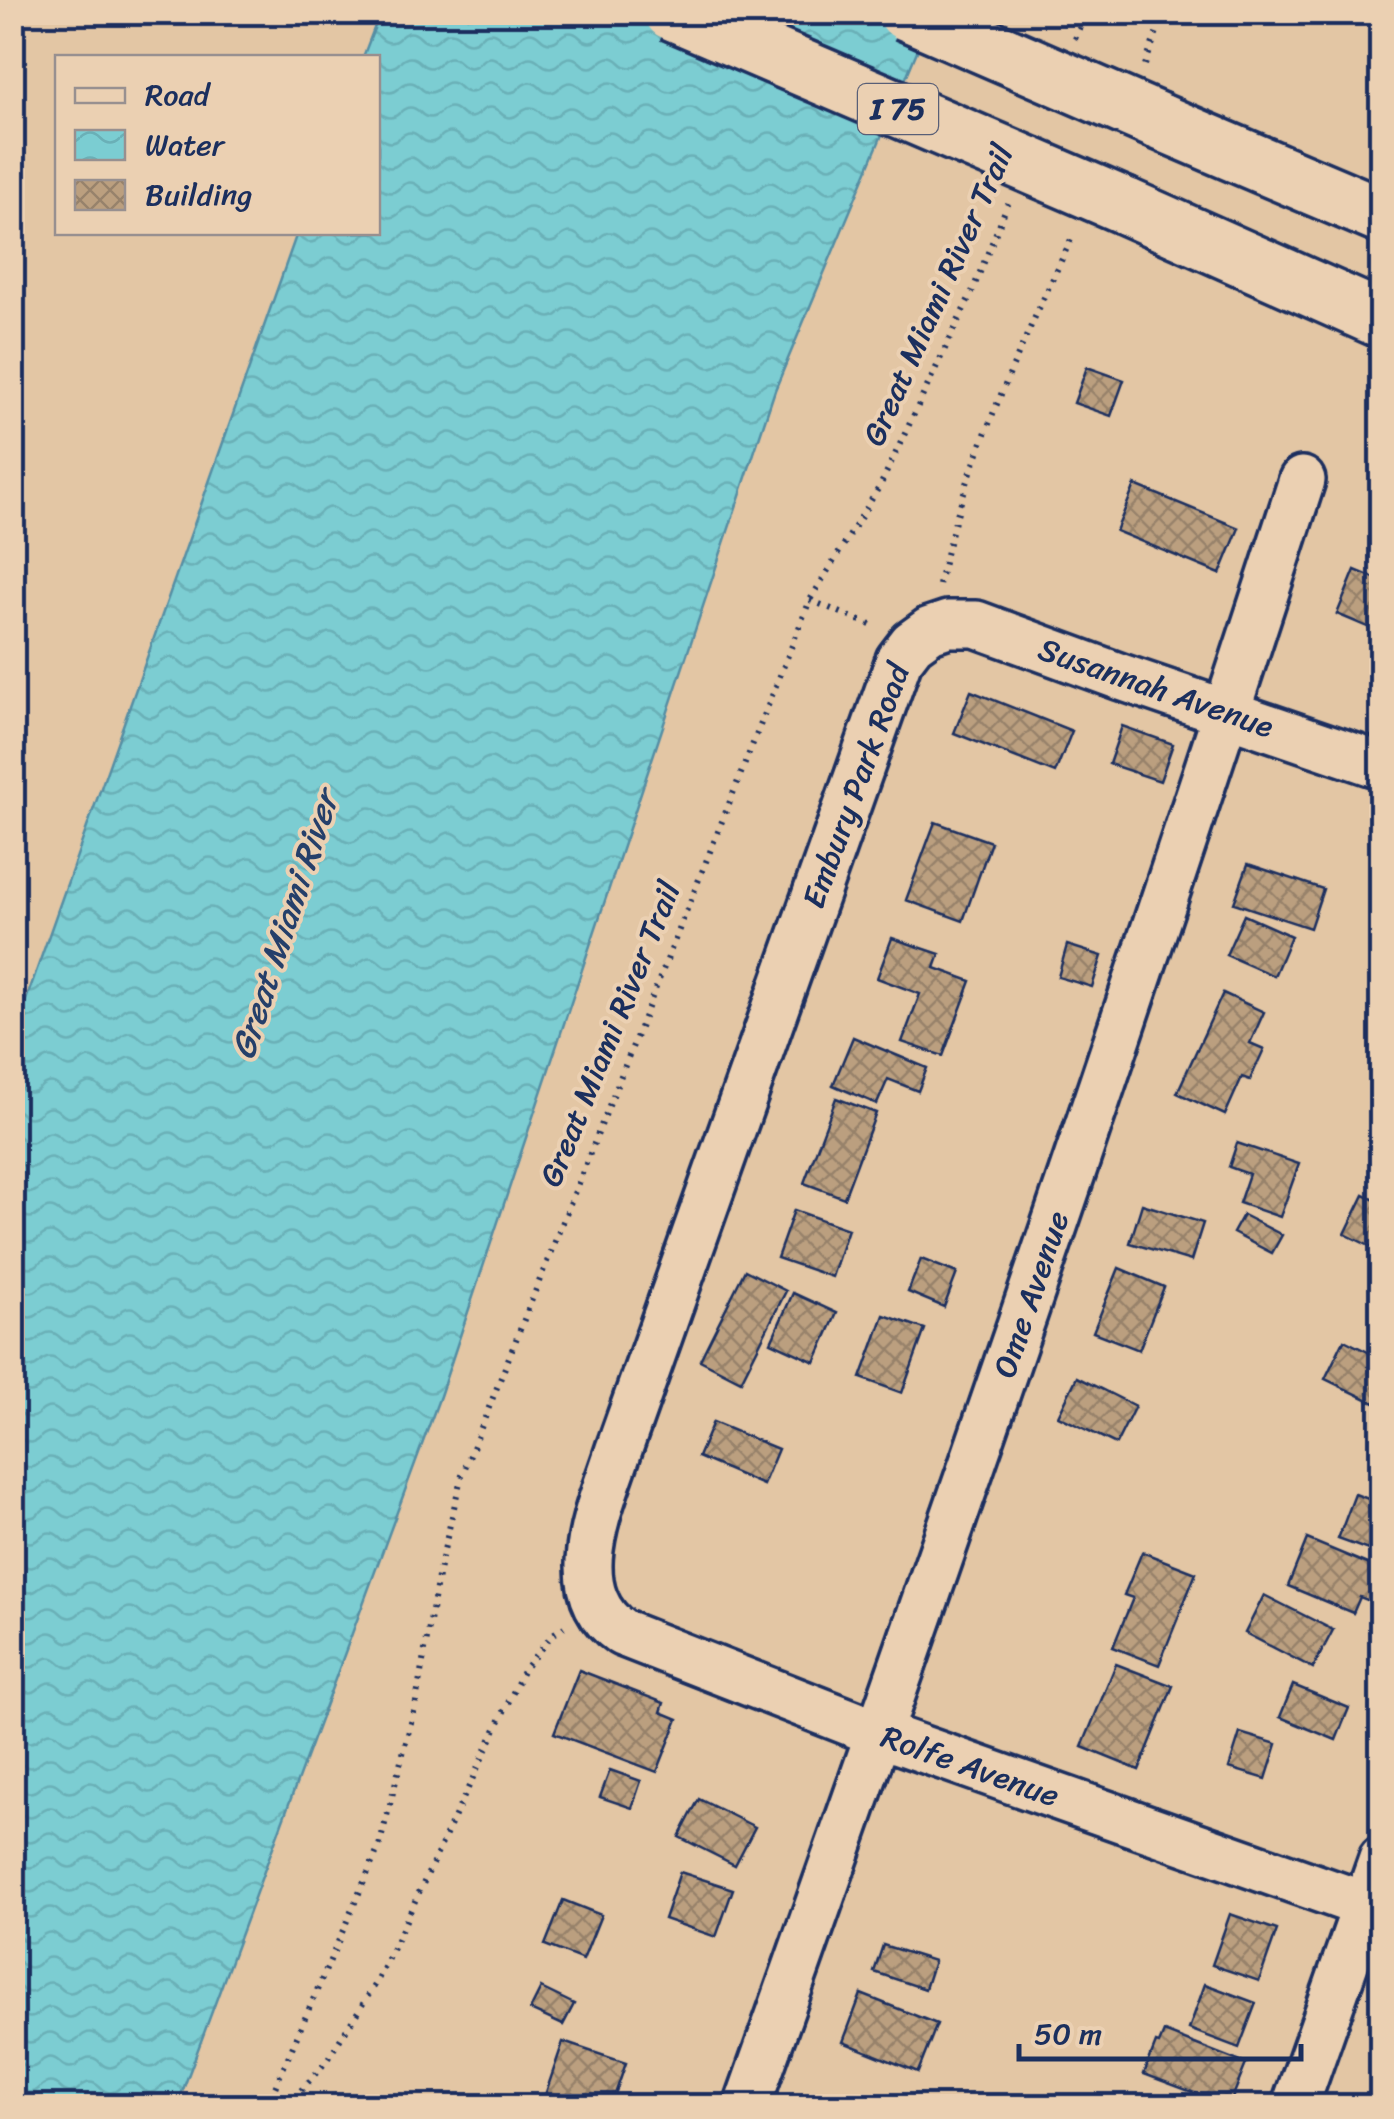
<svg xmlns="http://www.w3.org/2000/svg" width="1394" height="2119" font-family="Sriracha,sans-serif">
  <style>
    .water { fill: url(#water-waves); stroke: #558ea4; stroke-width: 2.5 }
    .building { fill: url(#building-cross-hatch); stroke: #1b2f5e; stroke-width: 2.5 }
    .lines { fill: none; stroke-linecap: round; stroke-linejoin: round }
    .minor-casing { stroke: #1b2f5e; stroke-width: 52 }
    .motorway-casing { stroke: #1b2f5e; stroke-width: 62 }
    .path { stroke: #1b2f5e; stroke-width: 6; stroke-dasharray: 2.5 8; stroke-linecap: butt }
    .minor { stroke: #ebd0b2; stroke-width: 45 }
    .motorway { stroke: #ebd0b2; stroke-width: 55 }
    .motorway-bridge-casing { stroke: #1b2f5e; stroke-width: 62; stroke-linecap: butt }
    .motorway-bridge { stroke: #ebd0b2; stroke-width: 55 }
    .labels { text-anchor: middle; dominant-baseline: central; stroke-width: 8; stroke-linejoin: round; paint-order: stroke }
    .shield { fill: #ebd0b2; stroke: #595f77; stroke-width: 2.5 }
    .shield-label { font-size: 30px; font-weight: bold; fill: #1b2f5e }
    .street-label { font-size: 32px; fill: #1b2f5e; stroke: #ebd0b2 }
    .water-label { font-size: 35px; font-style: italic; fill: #253f6a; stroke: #ebd0b2 }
  </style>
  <defs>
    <pattern id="water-waves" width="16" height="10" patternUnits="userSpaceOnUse" patternTransform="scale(2.5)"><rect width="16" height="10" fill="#7bcdd2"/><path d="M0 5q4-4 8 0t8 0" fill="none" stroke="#6ab0b7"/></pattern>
    <pattern id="building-cross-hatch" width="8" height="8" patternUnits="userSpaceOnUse" patternTransform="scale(2.5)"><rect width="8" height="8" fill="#bb9f7f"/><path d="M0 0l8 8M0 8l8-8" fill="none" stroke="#97826b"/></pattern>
  </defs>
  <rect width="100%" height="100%" fill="#e3c6a4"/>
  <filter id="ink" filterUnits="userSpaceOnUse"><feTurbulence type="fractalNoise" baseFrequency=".01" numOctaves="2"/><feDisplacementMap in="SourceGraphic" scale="20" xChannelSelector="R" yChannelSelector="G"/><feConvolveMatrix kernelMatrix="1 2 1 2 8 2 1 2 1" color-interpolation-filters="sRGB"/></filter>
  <g filter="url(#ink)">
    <path class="water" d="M380,13H933L775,390L440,1396L177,2106H13V1037L297,233L378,232V58L363,57Z"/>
    <g class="building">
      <path d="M1087,367L1124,380L1111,416L1074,403Z"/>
      <path d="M1135,485L1239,528L1220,574L1116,531Z"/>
      <path d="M1355,570L1382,581V633L1337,614Z"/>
      <path d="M971,691L1072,731L1055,773L954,733Z"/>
      <path d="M1122,726L1173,744L1160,781L1109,764Z"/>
      <path d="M935,822L991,842L963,921L906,900Z"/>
      <path d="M1248,864L1323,889L1310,928L1234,903Z"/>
      <path d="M1244,915L1291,936L1274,976L1226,955Z"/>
      <path d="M892,938L940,954L935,968L971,981L943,1056L902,1042L920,994L877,978Z"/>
      <path d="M1067,945L1102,956L1092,987L1058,977Z"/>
      <path d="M1223,993L1264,1012L1250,1043L1264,1049L1250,1080L1242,1077L1225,1115L1177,1093Z"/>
      <path d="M853,1037L927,1068L918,1091L888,1079L877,1104L833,1085Z"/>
      <path d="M836,1098L876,1113L844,1198L804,1183Z"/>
      <path d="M1237,1143L1299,1164L1280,1217L1239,1203L1249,1174L1229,1167Z"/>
      <path d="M1364,1195L1382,1203V1252L1345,1234Z"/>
      <path d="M1142,1204L1203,1223L1191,1261L1130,1243Z"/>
      <path d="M794,1210L848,1229L832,1277L777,1258Z"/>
      <path d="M1243,1215L1282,1235L1272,1253L1233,1233Z"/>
      <path d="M921,1259L957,1273L944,1307L908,1292Z"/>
      <path d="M1119,1268L1164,1287L1139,1350L1093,1332Z"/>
      <path d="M745,1270L786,1291L741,1381L700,1360Z"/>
      <path d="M793,1293L837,1313L815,1362L771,1342Z"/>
      <path d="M884,1315L925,1329L902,1393L861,1378Z"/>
      <path d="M1344,1340L1382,1359V1399L1379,1405L1325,1379Z"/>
      <path d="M1077,1377L1135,1406L1116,1444L1058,1416Z"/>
      <path d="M713,1422L778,1449L763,1485L698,1457Z"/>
      <path d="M1355,1494L1382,1504V1555L1338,1539Z"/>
      <path d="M1307,1539L1382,1570V1606L1360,1597L1353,1613L1288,1586Z"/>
      <path d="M1142,1552L1196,1573L1159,1665L1113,1647L1133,1598L1124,1595Z"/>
      <path d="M1264,1595L1333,1630L1313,1668L1245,1633Z"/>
      <path d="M1116,1664L1173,1686L1139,1770L1082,1747Z"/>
      <path d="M579,1670L664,1703L661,1712L678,1719L657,1772L554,1733Z"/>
      <path d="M1293,1685L1349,1708L1336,1740L1280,1717Z"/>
      <path d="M1240,1733L1277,1744L1266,1779L1229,1768Z"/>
      <path d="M610,1770L641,1781L632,1808L600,1797Z"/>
      <path d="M699,1799L755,1827L735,1865L679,1837Z"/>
      <path d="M680,1872L733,1889L716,1937L664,1919Z"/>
      <path d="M563,1900L601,1915L583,1960L545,1945Z"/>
      <path d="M1230,1914L1277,1930L1259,1981L1212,1965Z"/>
      <path d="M883,1945L934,1961L925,1989L874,1972Z"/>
      <path d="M1205,1984L1256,2003L1239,2048L1189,2029Z"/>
      <path d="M541,1988L574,2004L563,2025L530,2010Z"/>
      <path d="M861,1994L937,2024L918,2072L843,2042Z"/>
      <path d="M1164,2032L1246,2064L1229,2106L1144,2074L1156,2043L1159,2044Z"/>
      <path d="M563,2042L626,2063L611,2106H551L542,2104Z"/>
    </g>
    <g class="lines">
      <defs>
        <g id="minor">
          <path id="s1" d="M1382,766L1121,677L976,624H948L930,630L912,643L899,660L619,1449C601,1505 560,1590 622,1633L880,1734L1382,1911"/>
          <path id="s2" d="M747,2106C939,1567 1126,1025 1302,480"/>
          <path d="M1295,2106L1382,1859"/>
        </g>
        <g id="motorway">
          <path d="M1158,121L1382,216"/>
          <path d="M1125,206L1382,320"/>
        </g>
      </defs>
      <use href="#minor" class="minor-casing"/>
      <use href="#motorway" class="motorway-casing"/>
      <g class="path">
        <path d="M1075,39L1086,12"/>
        <path d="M1145,65L1164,12"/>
        <path d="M939,585C964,464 1022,345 1074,233"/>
        <path d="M810,600L873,626"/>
        <path d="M267,2106L379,1847L415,1707L439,1571L461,1478L810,600L881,484L972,292L1008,203"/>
        <path d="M287,2106L325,2063L377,1982L524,1669L553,1634L564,1627"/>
      </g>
      <use href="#minor" class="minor"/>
      <use href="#motorway" class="motorway"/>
      <defs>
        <g id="motorway-bridge">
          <path d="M672,12L1125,206"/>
          <path d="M906,12L1158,121"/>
        </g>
      </defs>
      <use href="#motorway-bridge" class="motorway-bridge-casing"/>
      <use href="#motorway-bridge" class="motorway-bridge"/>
    </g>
  </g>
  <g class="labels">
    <rect class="shield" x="858" y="84" width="80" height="50" rx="8"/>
    <g class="shield-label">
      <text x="898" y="109">I 75</text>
    </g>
    <g class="street-label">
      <text transform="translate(938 295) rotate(-66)">Great Miami River Trail</text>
      <text transform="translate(1156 688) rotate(19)">Susannah Avenue</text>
      <text transform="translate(856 786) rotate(-70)">Embury Park Road</text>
      <text transform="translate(610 1034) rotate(-68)">Great Miami River Trail</text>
      <text stroke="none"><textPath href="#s2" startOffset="860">Ome Avenue</textPath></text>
      <text stroke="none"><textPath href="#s1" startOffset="1930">Rolfe Avenue</textPath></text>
    </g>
    <g class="water-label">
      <text transform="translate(284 925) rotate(-72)">Great Miami River</text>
    </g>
  </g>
  <rect width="1394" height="2119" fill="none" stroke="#ebd0b2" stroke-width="50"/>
  <rect x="25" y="25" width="1344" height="2069" fill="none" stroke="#1b2f5e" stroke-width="4" filter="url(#ink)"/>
  <rect x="55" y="55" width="325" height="180" fill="#ebd0b2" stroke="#989090" stroke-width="2.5"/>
  <rect x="75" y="88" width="50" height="15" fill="#ebd0b2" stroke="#989090" stroke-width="2.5"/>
  <text x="145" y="105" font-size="30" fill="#1b2f5e">Road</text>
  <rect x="75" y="130" width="50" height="30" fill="url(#water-waves)" stroke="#989090" stroke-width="2.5"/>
  <text x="145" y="155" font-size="30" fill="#1b2f5e">Water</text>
  <rect x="75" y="180" width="50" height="30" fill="url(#building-cross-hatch)" stroke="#989090" stroke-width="2.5"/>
  <text x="145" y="205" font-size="30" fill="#1b2f5e">Building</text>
  <path d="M1019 2044v15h282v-15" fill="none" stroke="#1b2f5e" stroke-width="5"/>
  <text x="1034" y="2044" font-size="30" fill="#1b2f5e" stroke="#ebd0b2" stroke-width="8" paint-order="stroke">50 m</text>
</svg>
